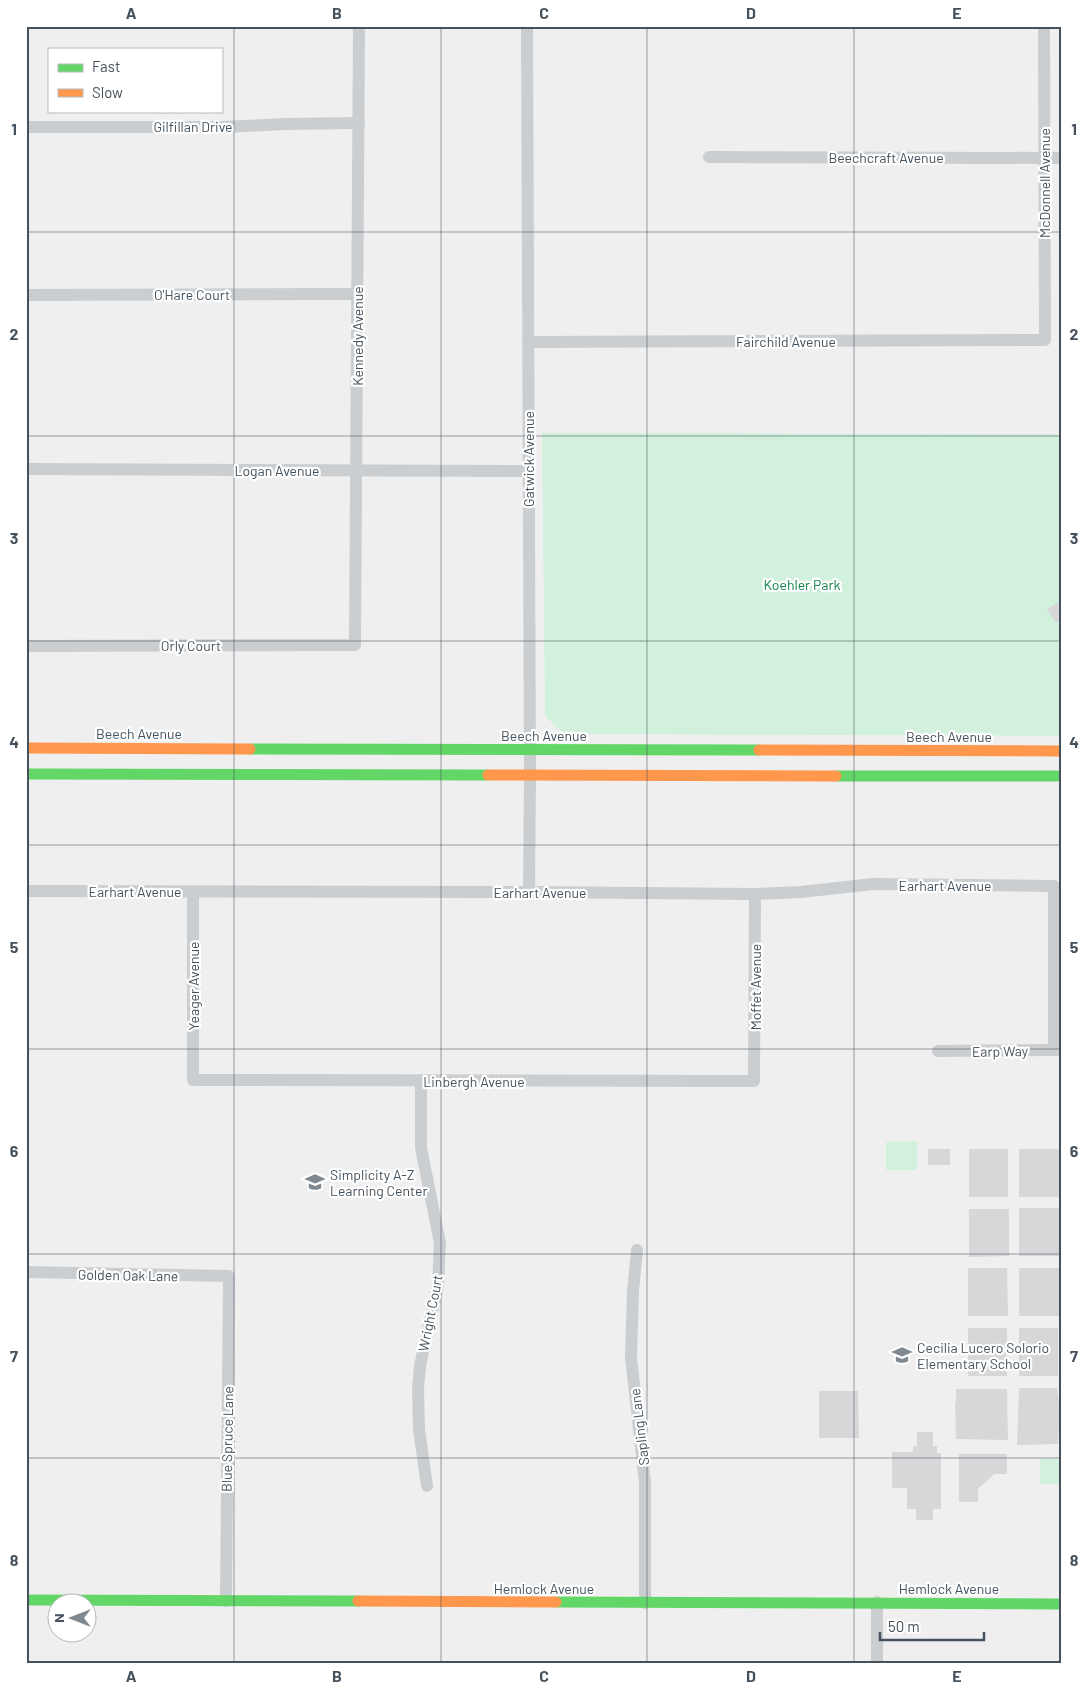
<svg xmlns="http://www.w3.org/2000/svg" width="1088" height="1690" font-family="Barlow,sans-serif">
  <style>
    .green { fill: #d1f1dc }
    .building { fill: #d7d7d9 }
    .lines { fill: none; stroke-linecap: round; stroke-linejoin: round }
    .street { stroke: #caced0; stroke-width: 12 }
    .fast { stroke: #63d668; stroke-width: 11 }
    .slow { stroke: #ff974d; stroke-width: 11 }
    .grid { fill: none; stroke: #45525d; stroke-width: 1; stroke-opacity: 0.55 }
    .labels { text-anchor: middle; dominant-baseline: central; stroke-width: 4.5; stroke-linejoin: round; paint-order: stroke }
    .street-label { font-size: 14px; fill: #45525d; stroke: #fff }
    .park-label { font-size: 14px; fill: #108446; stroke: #fff }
    .poi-label { font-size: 14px; fill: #45525d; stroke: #fff; text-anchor: start }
    .neatline { fill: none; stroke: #45525d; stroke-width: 2 }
    .grid-label { font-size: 16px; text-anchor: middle; font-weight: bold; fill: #45525d }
  </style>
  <rect width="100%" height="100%" fill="#f0efef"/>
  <g class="green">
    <path d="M542,433L1062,434V736L564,734L545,716Z"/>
    <path d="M917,1141V1170H886V1142Z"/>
    <rect x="1040" y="1459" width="22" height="25"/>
  </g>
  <g class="building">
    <path d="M1062,600V619L1056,623L1047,609Z"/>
    <rect x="928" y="1149" width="22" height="16"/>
    <rect x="969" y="1149" width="39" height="48"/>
    <rect x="1019" y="1149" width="40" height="48"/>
    <rect x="1019" y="1208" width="40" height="48"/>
    <path d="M969,1209H1009V1256L969,1257Z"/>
    <path d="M968,1268H1007L1008,1316H968Z"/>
    <rect x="1019" y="1268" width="40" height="48"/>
    <rect x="968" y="1328" width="39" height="48"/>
    <rect x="1019" y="1328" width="39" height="48"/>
    <path d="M1019,1388H1057L1059,1403H1062V1425H1059L1058,1444L1017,1445Z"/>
    <path d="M956,1389H1007L1008,1440L956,1439L955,1402H956Z"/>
    <path d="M819,1391H858L859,1438H819Z"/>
    <path d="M917,1432H933V1446H937V1453H941V1509H933V1520H916V1509H907V1488H892V1452H913V1446H917Z"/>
    <path d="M959,1454H1007V1474H994L978,1489V1502H959Z"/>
  </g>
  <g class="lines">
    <g class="street">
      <path d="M527,26L530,775L529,892"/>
      <path d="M26,127H223L286,124L359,123"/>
      <path d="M709,157L1062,158"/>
      <path d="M26,295L357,294"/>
      <path d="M528,342L1045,340L1044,26"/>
      <path d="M26,469L529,471"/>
      <path d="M26,646L355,645L359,26"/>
      <path d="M26,891L529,892L755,894L801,892L873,884L1054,886V1050"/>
      <path d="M193,891V1080L754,1081L755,894"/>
      <path d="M938,1051L1061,1050"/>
      <path d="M421,1081V1148L440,1243L438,1285L420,1366L418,1389L419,1429L427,1486"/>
      <path d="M637,1250L633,1291L631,1357L645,1483V1603"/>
      <path d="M26,1272L229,1276L226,1601"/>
      <path d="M877,1664V1602"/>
    </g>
    <g class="fast">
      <path d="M250,749L759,750"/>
      <path d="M26,774L488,775"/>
      <path d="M836,776H1062"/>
      <path d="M26,1600L358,1601"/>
      <path d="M556,1602L1062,1604"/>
    </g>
    <g class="slow">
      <path d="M26,748L250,749"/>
      <path d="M759,750L1062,751"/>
      <path d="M488,775L836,776"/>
      <path d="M358,1601L556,1602"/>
    </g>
  </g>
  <path class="grid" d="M234,26V1664M441,26V1664M647,26V1664M854,26V1664M26,232H1062M26,436H1062M26,641H1062M26,845H1062M26,1049H1062M26,1254H1062M26,1458H1062"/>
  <defs>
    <symbol id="school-bare" viewBox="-9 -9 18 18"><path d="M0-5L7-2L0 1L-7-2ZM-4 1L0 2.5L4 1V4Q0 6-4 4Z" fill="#818990" stroke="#fff" stroke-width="2.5" paint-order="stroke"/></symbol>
  </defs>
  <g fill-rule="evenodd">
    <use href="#school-bare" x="301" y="1168" width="28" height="28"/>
    <use href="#school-bare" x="888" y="1341" width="28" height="28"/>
  </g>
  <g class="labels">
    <g class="street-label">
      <text x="193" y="126">Gilfillan Drive</text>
      <text x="886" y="157">Beechcraft Avenue</text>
      <text transform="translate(1044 183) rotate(-90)">McDonnell Avenue</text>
      <text x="192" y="294">O'Hare Court</text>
      <text transform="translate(357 336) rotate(-90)">Kennedy Avenue</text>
      <text x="786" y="341">Fairchild Avenue</text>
      <text transform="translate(528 459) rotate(-90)">Gatwick Avenue</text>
      <text x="277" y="470">Logan Avenue</text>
      <text x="191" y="645">Orly Court</text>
      <text x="139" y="733">Beech Avenue</text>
      <text x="544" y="735">Beech Avenue</text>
      <text x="949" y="736">Beech Avenue</text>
      <text x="945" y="885">Earhart Avenue</text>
      <text x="135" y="891">Earhart Avenue</text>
      <text x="540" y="892">Earhart Avenue</text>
      <text transform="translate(193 986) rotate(-90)">Yeager Avenue</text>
      <text transform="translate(755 987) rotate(-90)">Moffet Avenue</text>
      <text transform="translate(1000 1051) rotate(-1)">Earp Way</text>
      <text x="474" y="1081">Linbergh Avenue</text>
      <text transform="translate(128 1275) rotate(1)">Golden Oak Lane</text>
      <text transform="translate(430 1313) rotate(-79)">Wright Court</text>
      <text transform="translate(639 1427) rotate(-97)">Sapling Lane</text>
      <text transform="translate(227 1439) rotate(-89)">Blue Spruce Lane</text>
      <text x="544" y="1588">Hemlock Avenue</text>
      <text x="949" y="1588">Hemlock Avenue</text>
    </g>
    <g class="park-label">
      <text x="802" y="584">Koehler Park</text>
    </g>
    <g class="poi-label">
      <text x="330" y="1174">Simplicity A-Z<tspan x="330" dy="16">Learning Center</tspan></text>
      <text x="917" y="1347">Cecilia Lucero Solorio<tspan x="917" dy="16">Elementary School</tspan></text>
    </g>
  </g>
  <rect width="1088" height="1690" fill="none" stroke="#ffffff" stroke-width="55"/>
  <rect x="48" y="48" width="175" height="65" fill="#ffffff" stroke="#b5babe"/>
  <rect x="58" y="64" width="25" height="8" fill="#63d668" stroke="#b5babe"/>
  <text x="92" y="72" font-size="15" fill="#45525d">Fast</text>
  <rect x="58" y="89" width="25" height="8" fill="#ff974d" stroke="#b5babe"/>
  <text x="92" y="98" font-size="15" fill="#45525d">Slow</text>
  <g transform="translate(72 1618) rotate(270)"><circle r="24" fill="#ffffff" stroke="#b5babe"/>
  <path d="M0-4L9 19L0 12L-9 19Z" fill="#818990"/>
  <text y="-8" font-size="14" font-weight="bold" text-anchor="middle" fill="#45525d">N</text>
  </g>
  <path d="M880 1632v8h104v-8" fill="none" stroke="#45525d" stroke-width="2.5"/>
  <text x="888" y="1632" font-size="15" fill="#45525d" stroke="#ffffff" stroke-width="4" paint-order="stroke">50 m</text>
  <rect x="28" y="28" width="1032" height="1634" class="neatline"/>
  <g class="grid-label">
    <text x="131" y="19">A</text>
    <text x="337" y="19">B</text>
    <text x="544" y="19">C</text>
    <text x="751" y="19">D</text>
    <text x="957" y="19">E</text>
    <text x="14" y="135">1</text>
    <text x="1074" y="135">1</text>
    <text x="14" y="340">2</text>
    <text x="1074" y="340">2</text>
    <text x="14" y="544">3</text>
    <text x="1074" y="544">3</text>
    <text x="14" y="748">4</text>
    <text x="1074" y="748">4</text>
    <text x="14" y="953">5</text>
    <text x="1074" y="953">5</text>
    <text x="14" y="1157">6</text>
    <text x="1074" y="1157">6</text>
    <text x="14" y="1362">7</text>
    <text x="1074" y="1362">7</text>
    <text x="14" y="1566">8</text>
    <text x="1074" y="1566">8</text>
    <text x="131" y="1682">A</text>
    <text x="337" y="1682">B</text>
    <text x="544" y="1682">C</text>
    <text x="751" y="1682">D</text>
    <text x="957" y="1682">E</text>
  </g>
</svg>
